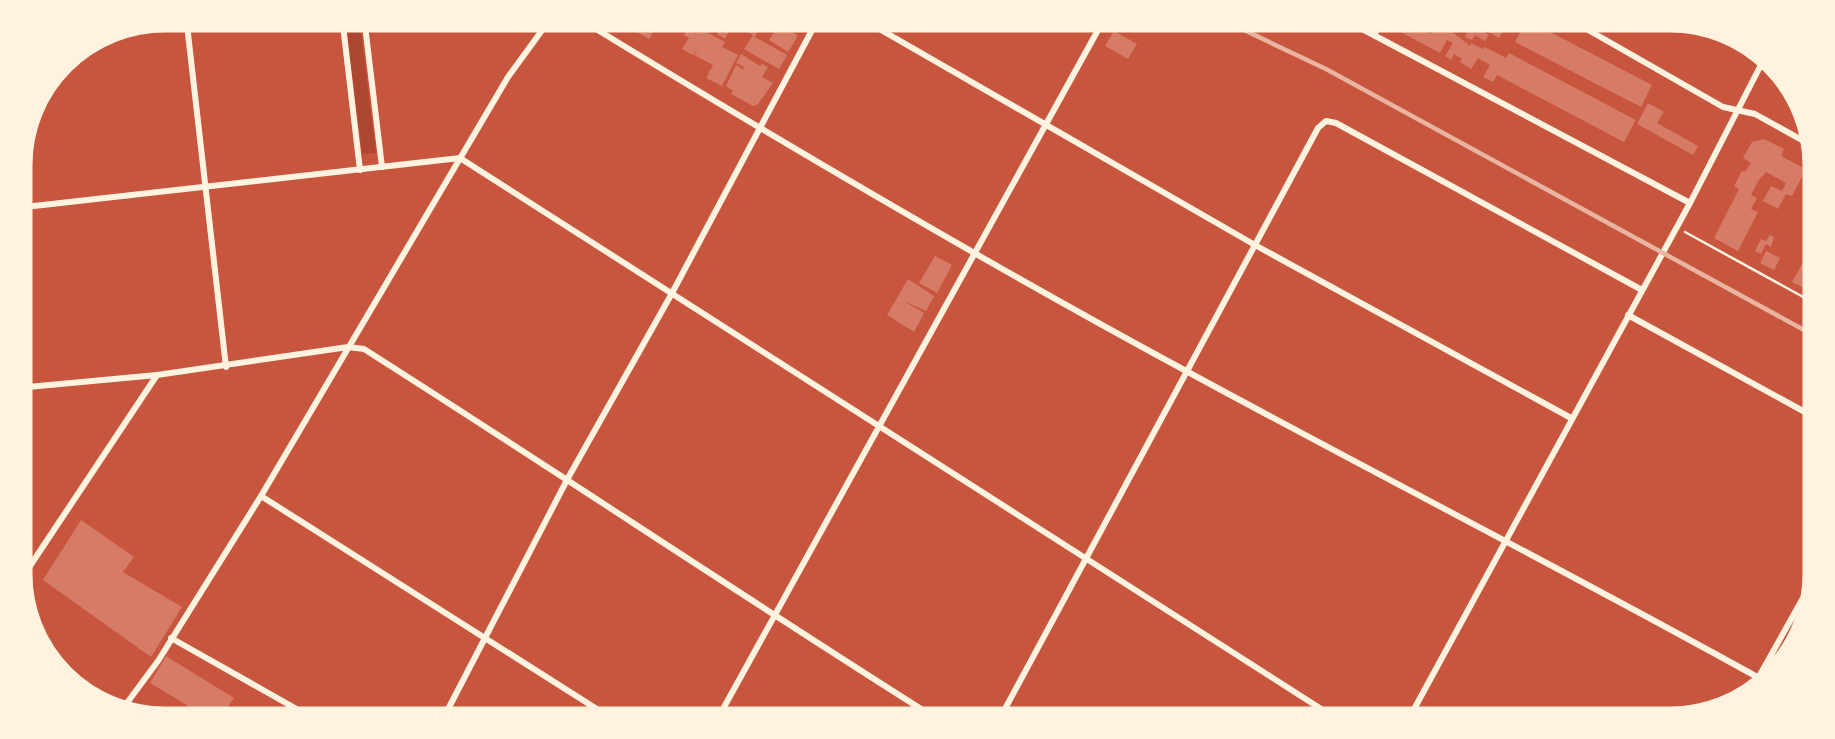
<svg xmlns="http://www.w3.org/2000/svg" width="1835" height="739" font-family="'Asap Condensed',sans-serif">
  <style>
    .green { fill: #ae4732 }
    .building { fill: #d67c66 }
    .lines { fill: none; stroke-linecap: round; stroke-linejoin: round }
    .path { stroke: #fff3e0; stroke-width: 2.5 }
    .minor { stroke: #fff3e0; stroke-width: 6 }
    .rail { stroke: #e9b49f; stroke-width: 4.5 }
    .rim { fill: none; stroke: #fff3e0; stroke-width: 9 }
  </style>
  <rect width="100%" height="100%" fill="#c8553d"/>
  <path class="green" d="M345,17H359L376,153L362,154Z"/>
  <g class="building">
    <path d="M613,18H648L658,23L649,39Z"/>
    <path d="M692,18L709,19L706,32L725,42L722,47L738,55L722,86L706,78L713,65L694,55L699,46L693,55L682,49L689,38L684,35Z"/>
    <path d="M721,19H736L725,39L717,34Z"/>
    <path d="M757,19H775L798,36L788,52L769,40L774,32L755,21Z"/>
    <path d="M777,19H805L799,31Z"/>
    <path d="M746,22L759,29L755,37L787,55L779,69L744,49L753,35L742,29Z"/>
    <path d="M1404,22H1417L1415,26L1431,34L1434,27L1426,22H1440L1470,46L1471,43L1483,49L1485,47L1506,58L1509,53L1636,120L1624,142L1497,75L1493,82L1483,77L1490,65L1478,58L1471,69L1460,62L1462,59L1454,54L1451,60L1445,56L1453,43L1447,40L1440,53L1399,31Z"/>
    <path d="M1465,22L1479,23L1477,27L1489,35L1485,41L1475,35L1472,40L1465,37L1468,31L1462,27Z"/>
    <path d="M1496,23L1506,27L1499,38L1490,33Z"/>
    <path d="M1525,23H1533L1652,85L1641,107L1515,42Z"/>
    <path d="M1114,31L1137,44L1128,59L1105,46Z"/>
    <path d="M741,54L760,66L762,64L768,67L762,77L773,83L758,104L753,106L731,94L733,91L726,86L736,65L743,70L744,67L736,63Z"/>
    <path d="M1648,103L1664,112L1657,123L1698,146L1693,155L1637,124Z"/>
    <path d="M1764,139L1784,149L1781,156L1806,169L1792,196L1786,194L1778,209L1763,201L1771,186L1782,191L1786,183L1766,172L1759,180L1751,195L1757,198L1751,209L1758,212L1738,251L1714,238L1739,189L1734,186L1742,171L1745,172L1751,163L1743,158L1752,142Z"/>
    <path d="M1770,235L1774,237L1771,247L1766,244L1761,254L1755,251L1761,239L1766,241Z"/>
    <path d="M1817,237L1816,266L1804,288L1792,282Z"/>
    <path d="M1766,251L1780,258L1774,270L1760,263Z"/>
    <path d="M935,256L952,265L937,293L919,283Z"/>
    <path d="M908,279L934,296L926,311L902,300L924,313L914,332L887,315Z"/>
    <path d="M81,520L134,557L123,572L182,607L151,657L43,580Z"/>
    <path d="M166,656L234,698L221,716H205L150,683Z"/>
  </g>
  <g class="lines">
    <path class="path" d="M1685,232L1816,304"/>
    <g class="minor">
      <path d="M186,16L226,367"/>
      <path d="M342,17L360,170"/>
      <path d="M364,17L382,167"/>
      <path d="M578,18C779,141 981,260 1188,372C1381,477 1576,576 1768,683"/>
      <path d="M862,19L1255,245L1571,418"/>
      <path d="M1349,22L1690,203"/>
      <path d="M1576,23L1723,107L1755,114L1818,149"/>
      <path d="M1374,35L1381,22"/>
      <path d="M460,158L1340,721"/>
      <path d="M16,208L460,158"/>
      <path d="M1628,315L1814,417"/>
      <path d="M17,388L157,375L348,347L364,349C556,471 745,598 937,719"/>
      <path d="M261,496L611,718"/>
      <path d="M18,584L157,375"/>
      <path d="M171,638L309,716"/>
      <path d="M1747,698L1812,582"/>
      <path d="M118,715L158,661L261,496L508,77L551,18"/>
      <path d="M444,717L568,478L671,295L818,19"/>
      <path d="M718,718L1103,21"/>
      <path d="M999,720L1318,128L1326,121L1336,123L1642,290"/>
      <path d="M1407,722L1690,203L1765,57"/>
    </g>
    <path class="rail" d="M1225,21L1326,69L1815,336"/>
  </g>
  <path d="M0 0H1835V739H0ZM165 28H1670A137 137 0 0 1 1807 165V574A137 137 0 0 1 1670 711H165A137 137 0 0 1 28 574V165A137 137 0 0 1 165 28Z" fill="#fff3e0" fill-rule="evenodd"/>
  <path class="rim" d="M165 28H1670A137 137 0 0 1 1807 165V574A137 137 0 0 1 1670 711H165A137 137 0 0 1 28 574V165A137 137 0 0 1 165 28Z"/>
</svg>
